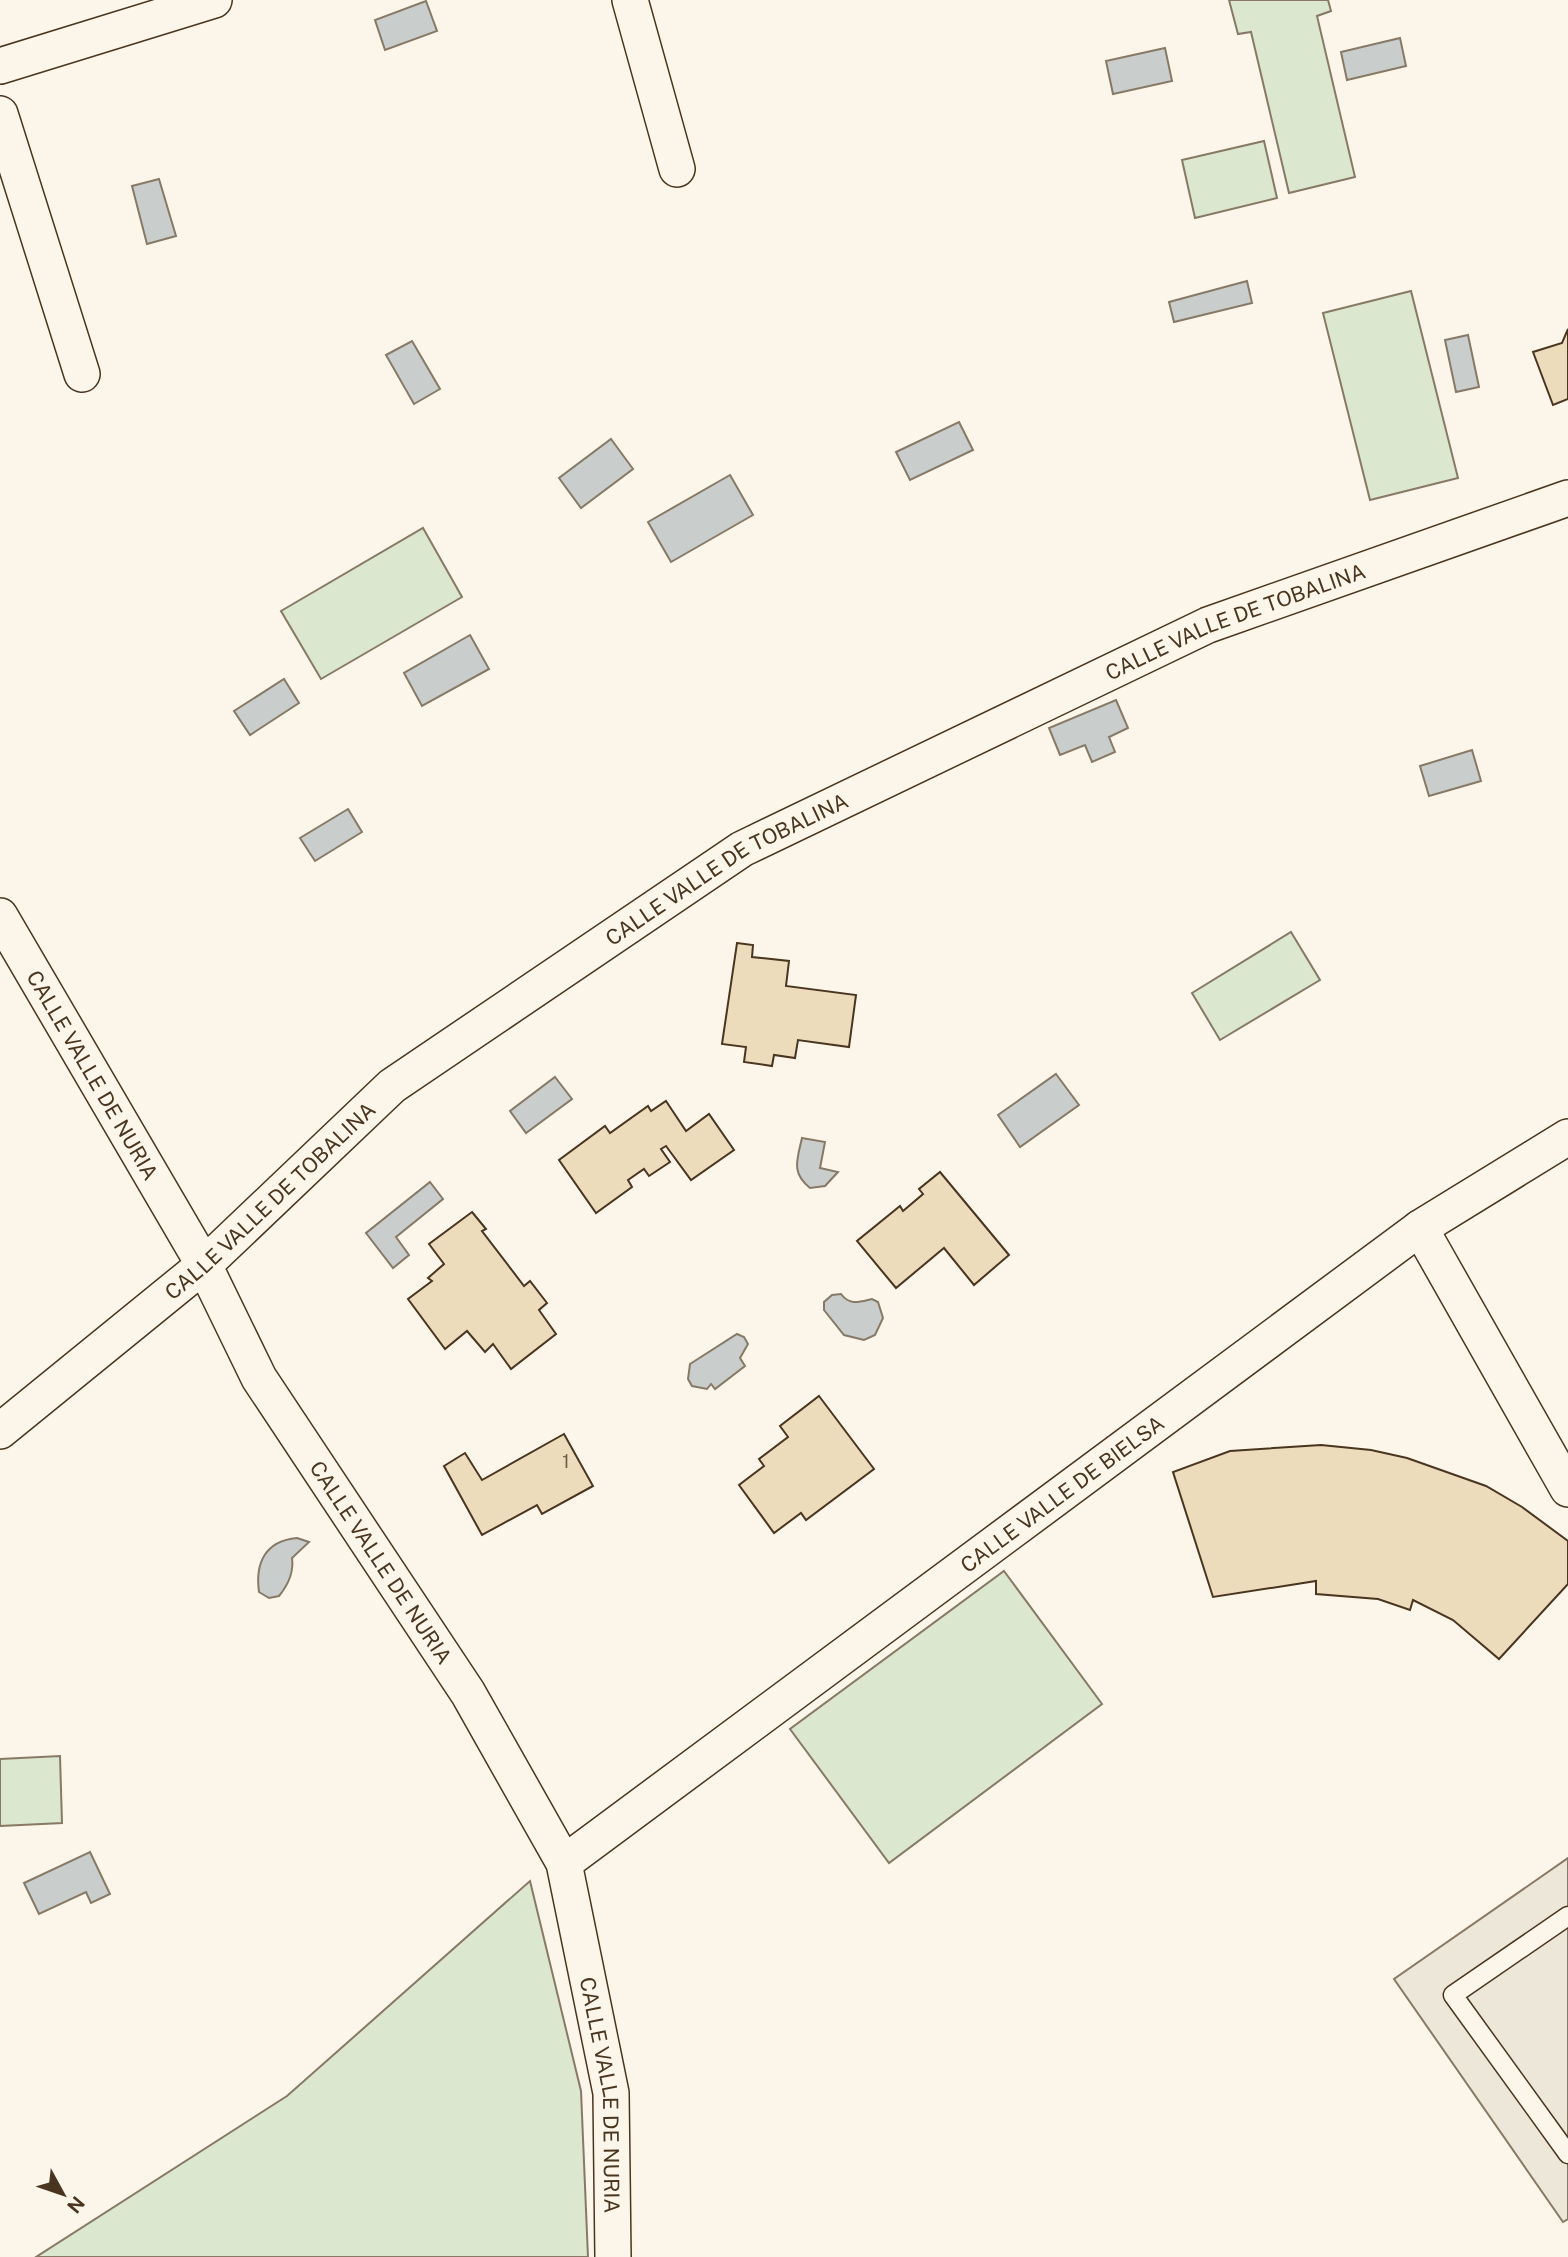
<svg xmlns="http://www.w3.org/2000/svg" width="1568" height="2257" font-family="'Public Sans',sans-serif">
  <style>
    .green { fill: #dce7d0; stroke: #887966; stroke-width: 2 }
    .parking { fill: #ede7d9; stroke: #887966; stroke-width: 2 }
    .water { fill: #c9cecd; stroke: #887966; stroke-width: 2 }
    .building { fill: #ecdcbc; stroke: #4a3520; stroke-width: 2 }
    .lines { fill: none; stroke-linecap: round; stroke-linejoin: round }
    .service-casing { stroke: #4a3520; stroke-width: 21 }
    .minor-casing { stroke: #4a3520; stroke-width: 38 }
    .service { stroke: #fbf6e9; stroke-width: 18 }
    .minor { stroke: #fbf6e9; stroke-width: 35 }
    .labels { text-anchor: middle; dominant-baseline: central; stroke-width: 5; stroke-linejoin: round; paint-order: stroke }
    .number-label { font-size: 18px; fill: #725f47 }
    .street-label { font-size: 21px; fill: #4a3520; stroke: #fbf6e9 }
  </style>
  <rect width="100%" height="100%" fill="#fbf6e9"/>
  <g class="green">
    <path d="M1229,0H1328L1331,11L1317,16L1355,177L1289,193L1251,32L1238,34Z"/>
    <path d="M1264,141L1277,198L1195,218L1182,160Z"/>
    <path d="M1411,291L1458,478L1370,500L1323,313Z"/>
    <path d="M423,528L462,597L321,679L281,611Z"/>
    <path d="M1291,932L1320,980L1220,1040L1192,993Z"/>
    <path d="M1004,1571L1102,1704L889,1863L790,1729Z"/>
    <path d="M60,1756L62,1823L0,1826V1759Z"/>
    <path d="M530,1881L581,2091L588,2257H36L287,2096Z"/>
  </g>
  <path class="parking" d="M1568,1858V2219L1563,2222L1394,1979Z"/>
  <g class="water">
    <path d="M426,1L437,31L385,50L375,20Z"/>
    <path d="M1400,38L1406,66L1347,80L1341,52Z"/>
    <path d="M1165,48L1172,81L1113,94L1106,61Z"/>
    <path d="M159,179L176,236L147,244L132,186Z"/>
    <path d="M1247,281L1252,303L1174,322L1169,302Z"/>
    <path d="M1468,335L1479,387L1456,392L1445,340Z"/>
    <path d="M412,341L440,389L414,404L386,355Z"/>
    <path d="M959,422L973,450L910,480L896,452Z"/>
    <path d="M611,439L633,469L581,508L559,478Z"/>
    <path d="M730,475L753,515L671,562L648,522Z"/>
    <path d="M470,635L489,669L422,706L404,673Z"/>
    <path d="M284,679L299,703L250,735L234,711Z"/>
    <path d="M1116,700L1128,728L1109,737L1115,752L1092,762L1085,745L1060,755L1049,728Z"/>
    <path d="M1472,750L1481,781L1429,796L1420,766Z"/>
    <path d="M348,809L362,832L315,861L300,838Z"/>
    <path d="M1056,1074L1079,1105L1020,1147L998,1115Z"/>
    <path d="M555,1077L572,1099L526,1133L510,1111Z"/>
    <path d="M802,1138L825,1142L820,1168L838,1172L825,1186L810,1188C791,1173 797,1160 802,1138Z"/>
    <path d="M430,1182L443,1199L396,1237L409,1255L393,1268L366,1233Z"/>
    <path d="M841,1294C850,1306 859,1302 872,1299L878,1302L883,1318L875,1335L864,1340L844,1335L824,1310V1302L832,1295Z"/>
    <path d="M737,1334L744,1337L748,1344L740,1358L745,1366L715,1389L711,1384L707,1389L692,1386L688,1379L690,1364Z"/>
    <path d="M297,1538L309,1542L292,1558C294,1572 288,1585 279,1596L269,1598L259,1592C255,1563 265,1541 297,1538Z"/>
    <path d="M90,1852L110,1894L91,1903L86,1892L39,1914L24,1883Z"/>
  </g>
  <g class="building">
    <path d="M1568,329V399L1553,405L1533,352L1562,343Z"/>
    <path d="M737,943L753,945L752,957L789,961L786,986L856,995L849,1047L798,1040L795,1058L774,1055L772,1066L744,1062L746,1047L722,1044Z"/>
    <path d="M666,1101L686,1131L709,1114L734,1150L691,1180L666,1146L661,1149L670,1162L649,1176L644,1169L628,1180L632,1187L596,1213L559,1160L605,1126L610,1133L648,1106L651,1111Z"/>
    <path d="M940,1172L1009,1255L974,1285L944,1248L896,1288L857,1241L900,1206L903,1211L923,1194L919,1189Z"/>
    <path d="M472,1212L486,1229L482,1231L524,1286L530,1281L547,1303L539,1310L556,1334L511,1369L493,1344L485,1352L467,1331L445,1349L408,1299L432,1281L428,1278L444,1264L429,1244Z"/>
    <path d="M819,1396L874,1469L806,1520L801,1513L774,1533L739,1485L764,1466L759,1459L788,1437L780,1426Z"/>
    <path d="M564,1434L593,1486L542,1514L537,1505L482,1535L444,1466L465,1453L482,1480Z"/>
    <path d="M1321,1445L1371,1450L1407,1458L1486,1486L1522,1507L1568,1541V1584L1499,1659L1453,1620L1413,1600L1410,1610L1378,1599L1316,1594V1581L1213,1597L1173,1472L1230,1451Z"/>
  </g>
  <g class="lines">
    <defs>
      <path id="service" d="M1568,1916L1453,1995L1568,2154"/>
      <g id="minor">
        <path d="M630,0L677,169"/>
        <path d="M0,66L214,0"/>
        <path d="M0,114L82,374"/>
        <path id="s1" d="M0,916L204,1265L259,1378L468,1693L564,1863L611,2093L613,2257"/>
        <path d="M1420,1228L1568,1489"/>
        <path id="s2" d="M0,1431L204,1265L392,1086L742,849L1208,625L1568,498"/>
        <path id="s3" d="M564,1863L1420,1228L1568,1137"/>
      </g>
    </defs>
    <use href="#service" class="service-casing"/>
    <use href="#minor" class="minor-casing"/>
    <use href="#service" class="service"/>
    <use href="#minor" class="minor"/>
  </g>
  <g class="labels">
    <g class="number-label">
      <text x="566" y="1461">1</text>
    </g>
    <g class="street-label">
      <text stroke="none"><textPath href="#s2" startOffset="1489">CALLE VALLE DE TOBALINA</textPath></text>
      <text stroke="none"><textPath href="#s2" startOffset="922">CALLE VALLE DE TOBALINA</textPath></text>
      <text stroke="none"><textPath href="#s1" startOffset="184">CALLE VALLE DE NURIA</textPath></text>
      <text stroke="none"><textPath href="#s2" startOffset="355">CALLE VALLE DE TOBALINA</textPath></text>
      <text stroke="none"><textPath href="#s3" startOffset="620">CALLE VALLE DE BIELSA</textPath></text>
      <text stroke="none"><textPath href="#s1" startOffset="751">CALLE VALLE DE NURIA</textPath></text>
      <text stroke="none"><textPath href="#s1" startOffset="1339">CALLE VALLE DE NURIA</textPath></text>
    </g>
  </g>
  <g transform="translate(63 2194) rotate(130)" stroke="#fbf6e9" stroke-width="5" paint-order="stroke">
  <path d="M0-5L12 26L0 18L-12 26Z" fill="#4a3520"/>
  <text y="-10" font-size="19" font-weight="bold" text-anchor="middle" fill="#4a3520">N</text>
  </g>
</svg>
